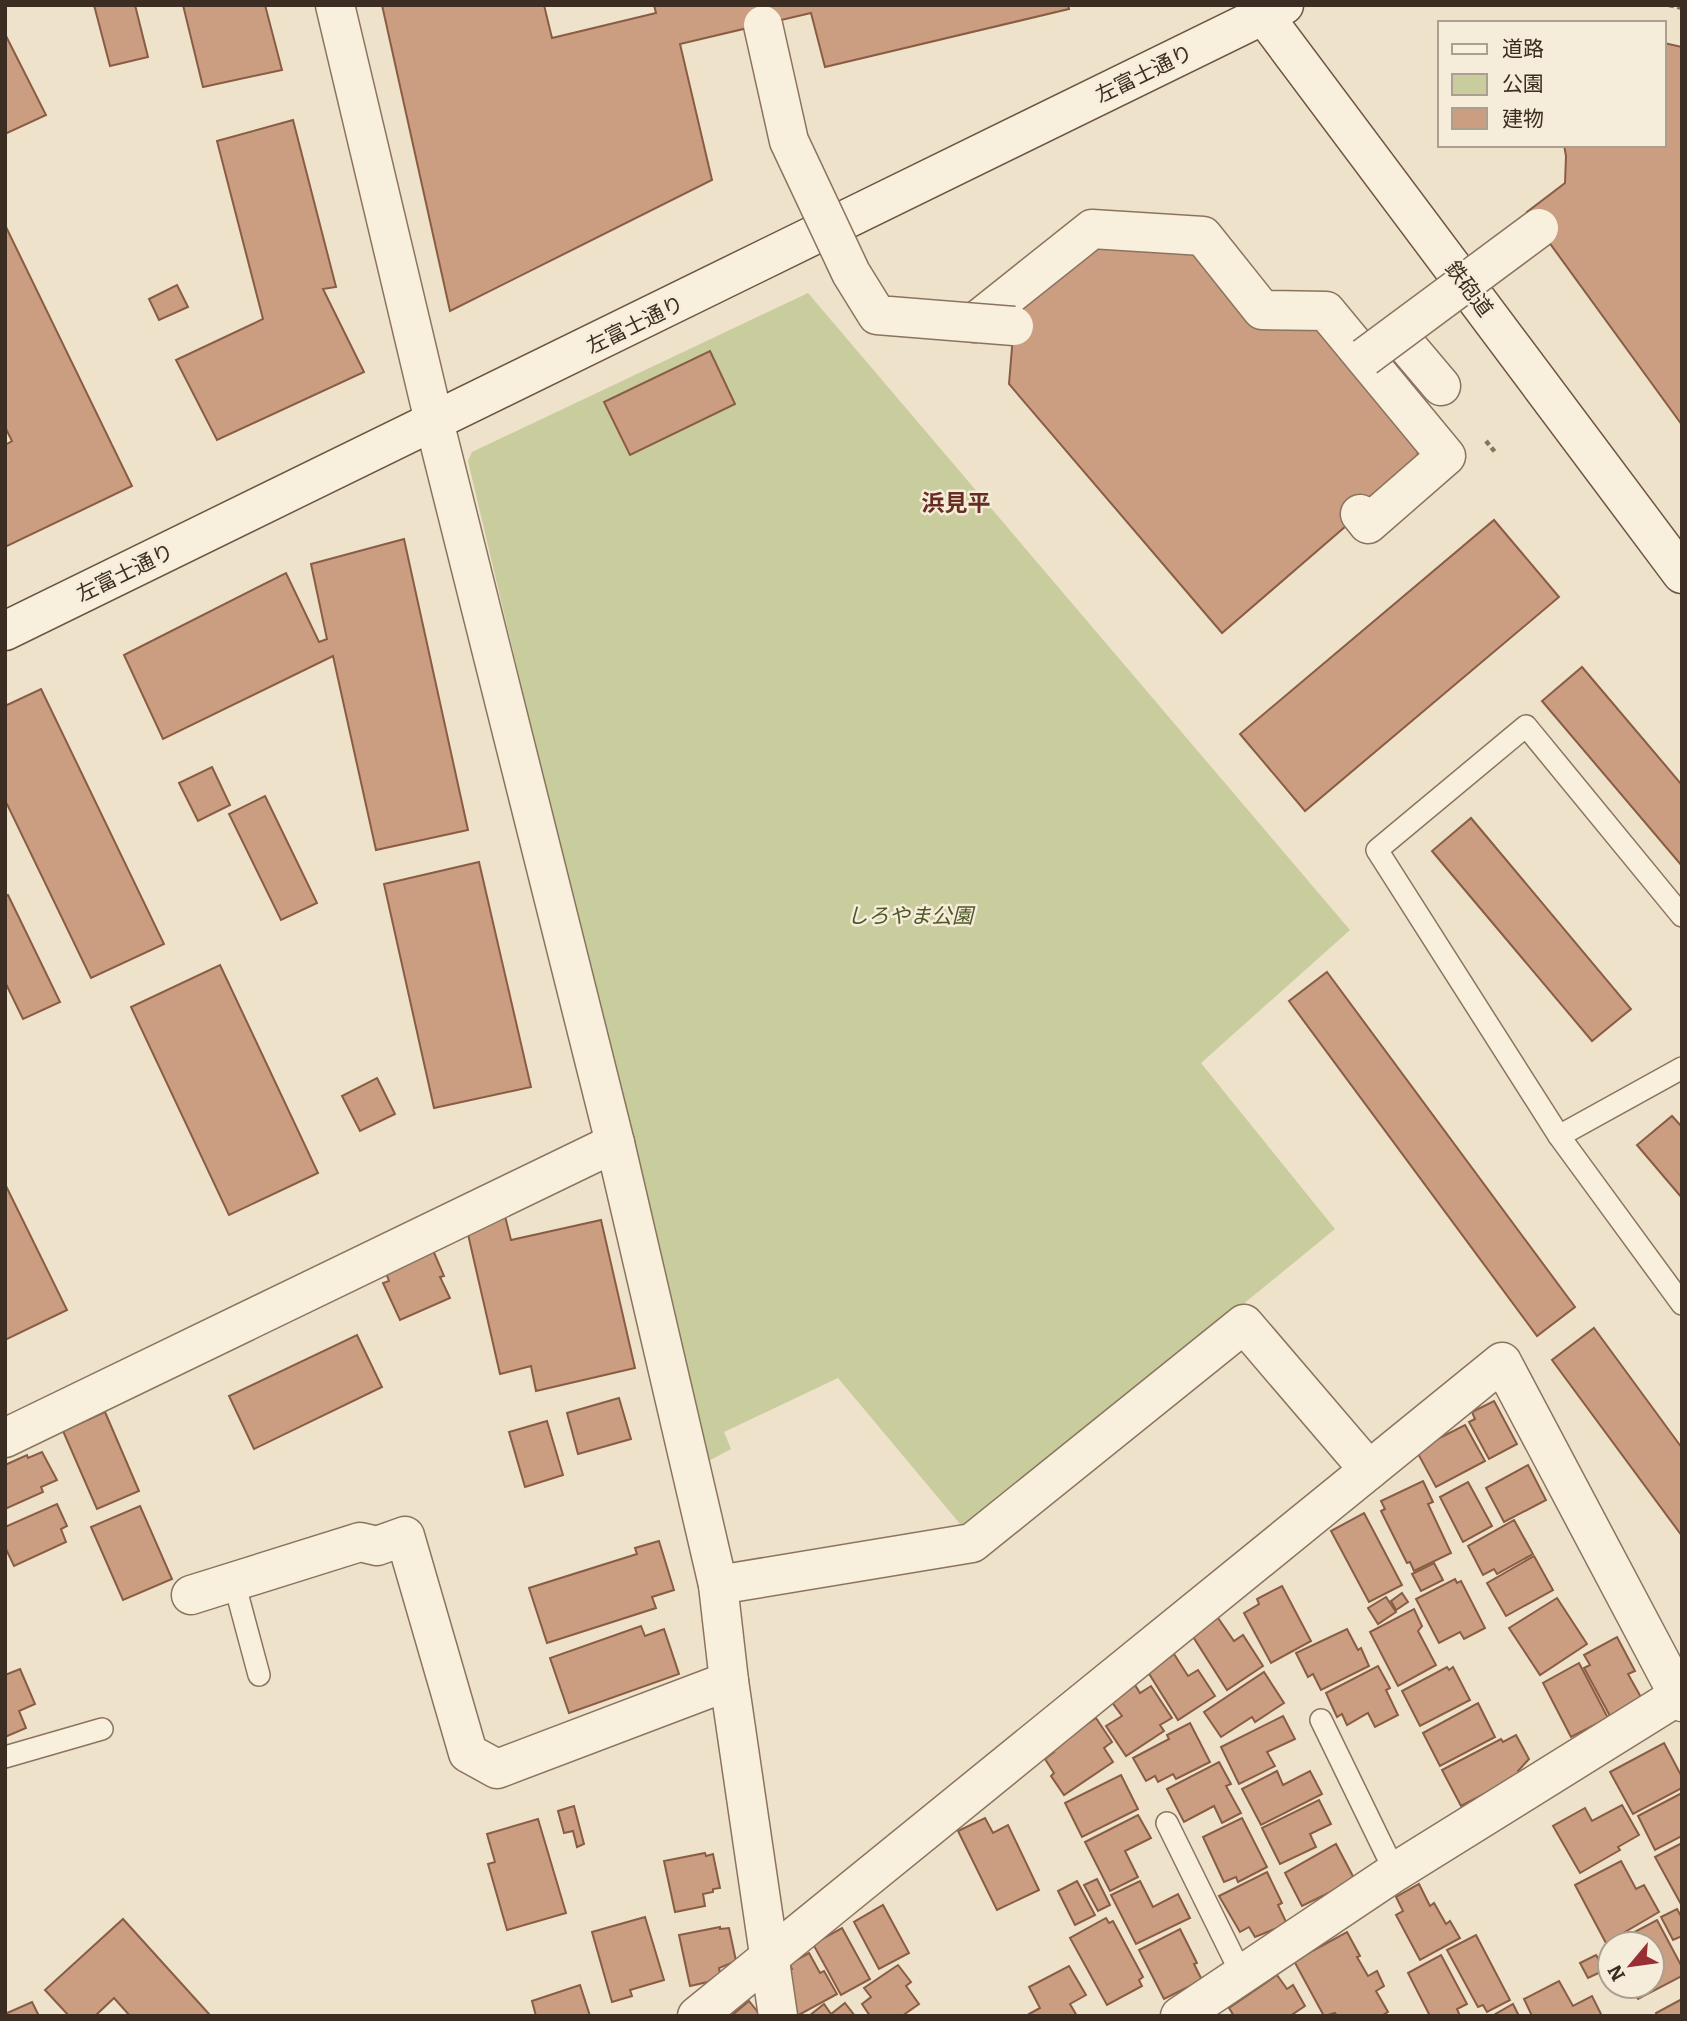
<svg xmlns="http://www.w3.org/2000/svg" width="1687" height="2021" font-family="Bitter,'Noto Sans JP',serif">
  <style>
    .green { fill: #c9cc9d }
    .building { fill: #cb9d81; stroke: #895d44; stroke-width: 2 }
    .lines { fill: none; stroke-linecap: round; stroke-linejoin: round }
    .lane-casing { stroke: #8b745e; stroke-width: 24 }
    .street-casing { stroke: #8b745e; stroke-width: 41 }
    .secondary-casing { stroke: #6d5541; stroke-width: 41 }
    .path { stroke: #8b745e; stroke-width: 4.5; stroke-dasharray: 5 3.5; stroke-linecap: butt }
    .lane { stroke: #f9efdd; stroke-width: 21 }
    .street { stroke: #f9efdd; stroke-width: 38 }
    .secondary { stroke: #f9efdd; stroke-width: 38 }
    .street-bridge-casing { stroke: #8b745e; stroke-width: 41; stroke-linecap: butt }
    .street-bridge { stroke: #f9efdd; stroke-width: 38 }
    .labels { text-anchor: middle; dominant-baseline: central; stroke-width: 5; stroke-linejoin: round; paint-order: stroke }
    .street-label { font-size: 21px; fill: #3b2d21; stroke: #f5ecd9 }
    .park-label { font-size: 21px; font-style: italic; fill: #4d5728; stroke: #f5ecd9 }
    .neighbourhood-label { font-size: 23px; font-weight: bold; fill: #672d22; stroke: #f5ecd9 }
  </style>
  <rect width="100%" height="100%" fill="#eee2ca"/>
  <path class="green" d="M808,293L1350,930L1201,1063L1335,1229L966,1531L838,1378L724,1432L731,1449L705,1463L468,461L472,452Z"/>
  <g class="building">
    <path d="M94,5H135L148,57L110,66Z"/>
    <path d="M183,5H265L282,70L203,87Z"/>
    <path d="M382,5H544L552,38L656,13L654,5H1068L1069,9L825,67L811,13L680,44L712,180L450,311Z"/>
    <path d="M5,34L46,115L5,134Z"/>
    <path d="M1664,43L1682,47V425L1527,212L1565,183L1566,156L1564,145H1664Z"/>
    <path d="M293,120L336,287L323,289L364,372L217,440L176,360L263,319L217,141Z"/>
    <path d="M5,225L132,486L5,547V445L12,441L5,427Z"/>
    <path d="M1089,241L1196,249L1328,326L1414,426L1419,463L1222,633L1009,384L1016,299Z"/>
    <path d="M177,285L188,307L159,320L149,299Z"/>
    <path d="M710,351L735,404L630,455L604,402Z"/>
    <path d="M1494,520L1559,597L1305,811L1240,734Z"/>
    <path d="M404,539L468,830L376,850L333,656L163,739L124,655L286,573L319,642L327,639L311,564Z"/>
    <path d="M1582,667L1682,785V866L1542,701Z"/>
    <path d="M41,689L164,944L91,978L7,804L5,805V706Z"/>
    <path d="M212,767L230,805L198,821L179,783Z"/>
    <path d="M265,796L317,903L281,920L229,814Z"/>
    <path d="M1471,818L1631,1009L1592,1041L1432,851Z"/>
    <path d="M479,862L531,1087L434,1108L384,884Z"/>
    <path d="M8,895L60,1002L23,1019L5,982V896Z"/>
    <path d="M220,965L318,1173L229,1215L131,1007Z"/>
    <path d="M1327,972L1575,1307L1537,1336L1289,1001Z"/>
    <path d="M377,1078L395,1114L360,1131L342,1096Z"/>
    <path d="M1672,1116L1682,1127V1198L1637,1145Z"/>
    <path d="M5,1184L67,1310L5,1340Z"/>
    <path d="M505,1216L511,1240L601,1220L635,1368L536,1391L531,1366L500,1374L467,1230Z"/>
    <path d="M432,1248L444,1276L440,1277L450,1298L400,1320L383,1283L389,1281L386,1273Z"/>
    <path d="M1594,1328L1682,1448V1536L1552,1360Z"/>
    <path d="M357,1335L382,1387L254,1449L229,1396Z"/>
    <path d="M619,1398L631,1439L578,1454L567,1413Z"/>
    <path d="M1494,1401L1517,1444L1489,1459L1469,1422L1475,1419L1472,1412Z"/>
    <path d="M105,1412L139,1491L97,1509L63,1431Z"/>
    <path d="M547,1421L563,1475L525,1487L509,1432Z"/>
    <path d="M1465,1425L1485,1461L1436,1487L1416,1450Z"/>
    <path d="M42,1452L57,1480L41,1487L43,1492L5,1509V1465L27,1455L28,1458Z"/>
    <path d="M1528,1465L1546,1500L1504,1522L1486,1488Z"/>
    <path d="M1423,1481L1433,1502L1428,1504L1451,1553L1414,1571L1410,1562L1407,1563L1381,1511L1385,1509L1381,1501Z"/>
    <path d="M1468,1482L1492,1526L1463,1542L1440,1497Z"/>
    <path d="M57,1504L67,1526L61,1529L66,1542L14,1566L5,1547V1527Z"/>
    <path d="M140,1506L172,1579L123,1600L91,1527Z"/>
    <path d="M1364,1513L1402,1585L1369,1602L1331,1531Z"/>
    <path d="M1514,1520L1533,1554L1497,1574L1494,1569L1483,1575L1468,1546Z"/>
    <path d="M659,1541L674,1590L652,1597L656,1608L547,1643L529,1588L637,1554L635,1548Z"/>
    <path d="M1534,1556L1553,1590L1506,1616L1487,1583Z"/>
    <path d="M1434,1563L1443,1580L1421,1591L1412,1574Z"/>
    <path d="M1455,1579L1457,1583L1461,1581L1485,1628L1464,1639L1460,1632L1439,1643L1416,1599Z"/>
    <path d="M1282,1586L1311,1641L1271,1663L1244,1613L1259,1604L1257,1599Z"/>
    <path d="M1402,1593L1408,1602L1396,1610L1391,1601Z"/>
    <path d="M1386,1597L1396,1612L1378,1624L1368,1608Z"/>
    <path d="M1557,1598L1587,1644L1540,1675L1509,1628Z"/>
    <path d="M1414,1609L1422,1626L1418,1631L1436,1665L1398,1686L1370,1632Z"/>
    <path d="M1216,1615L1234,1641L1243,1635L1263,1666L1227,1690L1190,1632Z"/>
    <path d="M641,1626L645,1636L664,1629L679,1674L569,1713L550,1658Z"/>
    <path d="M1347,1629L1358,1650L1361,1648L1369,1666L1321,1690L1313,1674L1308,1677L1296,1653Z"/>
    <path d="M1617,1637L1635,1671L1628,1674L1642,1699L1610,1716L1584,1668L1590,1665L1584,1655Z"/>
    <path d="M1174,1654L1188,1676L1198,1670L1215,1696L1178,1720L1148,1672Z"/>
    <path d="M1579,1663L1608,1718L1571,1737L1543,1683Z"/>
    <path d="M1378,1666L1390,1688L1386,1690L1398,1715L1375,1727L1368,1713L1347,1725L1342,1714L1337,1717L1326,1693Z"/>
    <path d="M1447,1667L1449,1670L1453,1667L1470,1700L1420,1726L1402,1691Z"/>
    <path d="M20,1669L35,1704L19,1711L26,1728L5,1737V1675Z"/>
    <path d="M1264,1672L1284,1703L1255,1722L1252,1717L1221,1737L1204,1712Z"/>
    <path d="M1135,1685L1140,1693L1151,1686L1172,1718L1160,1725L1164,1731L1126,1756L1106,1726L1122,1716L1111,1701Z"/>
    <path d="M1478,1703L1495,1737L1440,1766L1423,1733Z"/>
    <path d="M1283,1716L1295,1739L1267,1752L1275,1766L1239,1784L1221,1747Z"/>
    <path d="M1096,1718L1112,1742L1104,1748L1113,1762L1064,1795L1051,1776L1054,1773L1045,1759L1054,1752L1051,1748Z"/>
    <path d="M1190,1723L1210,1762L1176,1779L1173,1774L1158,1782L1155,1776L1146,1781L1133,1758L1169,1739L1167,1735Z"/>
    <path d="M1516,1735L1529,1759L1518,1771L1520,1775L1461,1806L1442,1770L1501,1739L1503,1742Z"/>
    <path d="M1664,1743L1682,1777V1788L1633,1814L1610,1772Z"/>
    <path d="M1219,1762L1231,1784L1226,1786L1241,1813L1222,1823L1214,1806L1184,1822L1167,1789Z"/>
    <path d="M1277,1771L1283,1785L1310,1771L1322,1794L1261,1825L1242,1789Z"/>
    <path d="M1121,1775L1138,1809L1082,1837L1065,1803Z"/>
    <path d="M1682,1793V1836L1655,1850L1638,1816Z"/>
    <path d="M1319,1800L1331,1824L1310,1834L1316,1847L1280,1864L1262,1828Z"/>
    <path d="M1622,1805L1639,1835L1618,1847L1620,1850L1580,1873L1553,1826L1585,1808L1592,1821Z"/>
    <path d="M574,1806L584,1844L577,1847L573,1831L564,1833L558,1811Z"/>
    <path d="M1138,1815L1151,1838L1125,1851L1138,1877L1110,1891L1085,1842Z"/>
    <path d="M985,1818L993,1833L1008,1825L1039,1890L997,1910L958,1831Z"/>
    <path d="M1242,1818L1267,1867L1238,1882L1236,1877L1224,1882L1203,1837Z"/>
    <path d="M538,1819L566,1913L507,1930L488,1864L495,1862L487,1834Z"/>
    <path d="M1682,1843V1906L1655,1857Z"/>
    <path d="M1336,1844L1355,1880L1302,1906L1285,1873Z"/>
    <path d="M705,1853L706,1856L713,1854L720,1888L713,1889V1892L703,1894L705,1906L675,1912L664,1861Z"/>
    <path d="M1621,1861L1636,1889L1644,1885L1659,1912L1606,1943L1575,1885Z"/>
    <path d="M1267,1872L1282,1903L1278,1905L1287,1924L1255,1937L1249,1927L1240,1932L1219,1896Z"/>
    <path d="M1097,1879L1110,1905L1098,1911L1084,1885Z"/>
    <path d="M1077,1881L1095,1915L1075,1925L1058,1891Z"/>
    <path d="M1140,1881L1153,1907L1178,1894L1190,1918L1136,1944L1111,1895Z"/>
    <path d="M1419,1884L1430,1906L1434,1903L1446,1924L1450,1921L1460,1938L1420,1960L1396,1915L1403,1911L1396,1897Z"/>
    <path d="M883,1905L909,1953L879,1969L854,1922Z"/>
    <path d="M1677,1909L1682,1918V1936L1673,1940L1661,1917Z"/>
    <path d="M645,1917L664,1980L630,1990L632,1996L612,2002L592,1932Z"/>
    <path d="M1106,1918L1109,1923L1113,1921L1143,1977L1139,1980L1142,1986L1107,2005L1070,1938Z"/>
    <path d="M123,1919L209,2014L208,2016H130L114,1998L95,2016H69L45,1990Z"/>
    <path d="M1657,1920L1682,1967V1976L1638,1999L1631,1986H1652V1944H1612Z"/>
    <path d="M720,1927V1929L729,1928L736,1961L719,1968L721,1979L690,1986L679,1935Z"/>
    <path d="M842,1928L870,1979L841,1995L813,1944Z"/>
    <path d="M1180,1929L1197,1963L1194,1964L1202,1980L1164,1999L1139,1950Z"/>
    <path d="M1347,1932L1360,1956L1357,1957L1368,1976L1377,1971L1384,1986L1376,1991L1388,2012L1381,2016H1337L1335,2013L1324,2016L1294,1961Z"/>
    <path d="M1476,1935L1510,2000L1487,2012L1483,2005L1478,2007L1447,1950Z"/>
    <path d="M809,1953L820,1973L824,1971L837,1994L797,2016L787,1997L786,1972L792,1969L789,1964Z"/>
    <path d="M1441,1955L1467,2004L1457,2009L1460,2016H1430L1408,1973Z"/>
    <path d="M1596,1955L1605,1970L1588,1978L1580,1963Z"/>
    <path d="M898,1965L911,1982L906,1986L919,2004L902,2016H870L862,2004L871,1997L864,1988Z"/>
    <path d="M1069,1966L1086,1995L1070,2004L1077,2016H1030L1029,2014L1040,2008L1029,1987Z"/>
    <path d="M1277,1975L1287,1989L1293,1985L1305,2006L1290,2016H1234L1229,2008Z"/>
    <path d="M1559,1981L1573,2006L1592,1996L1602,2016H1532L1524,1999Z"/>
    <path d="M580,1985L590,2016H536L532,2001Z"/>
    <path d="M1682,1999V2016H1657L1656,2013Z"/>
    <path d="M749,2001L761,2016H731Z"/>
    <path d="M32,2002L39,2016H5V2014Z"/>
    <path d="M845,2003L855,2016H809L824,2004L831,2014Z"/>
    <path d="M1513,2004L1519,2016H1492Z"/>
  </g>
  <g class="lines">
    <defs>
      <g id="lane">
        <path d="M1682,916L1526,726L1377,850L1559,1136L1682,1304"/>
        <path d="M1559,1136L1682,1068"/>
        <path d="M234,1582L259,1675"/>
        <path d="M1321,1720L1395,1872"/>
        <path d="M5,1757L102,1729"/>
        <path d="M1167,1823L1241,1973"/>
      </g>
      <g id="street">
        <path d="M335,5L434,421L615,1143"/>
        <path d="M974,323L1092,229L1203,236L1262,310L1326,311L1446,456L1368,524L1360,514"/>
        <path d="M1397,334L1441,386"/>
        <path d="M5,1438L615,1143L718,1585L729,1681L778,2016"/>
        <path d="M718,1585L972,1543L1244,1324L1369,1470"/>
        <path d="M191,1595L360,1542L377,1546L405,1536L468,1753L497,1769L729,1681"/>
        <path d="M697,2016L1502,1362L1682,1702"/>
        <path d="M1180,2016L1395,1872L1678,1696"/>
      </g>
      <g id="secondary">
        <path d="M1256,5L1682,574"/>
        <path d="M5,631L1284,5"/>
      </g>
    </defs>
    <use href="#lane" class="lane-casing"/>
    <use href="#street" class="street-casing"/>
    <use href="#secondary" class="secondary-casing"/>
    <g class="path">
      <path d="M1669,5L1682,8"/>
      <path d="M1486,441L1495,452"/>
    </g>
    <use href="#lane" class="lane"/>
    <use href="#street" class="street"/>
    <use href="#secondary" class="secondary"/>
    <defs>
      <g id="street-bridge">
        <path d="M763,25L789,141L851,273L877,315L1014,326"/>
        <path d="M1365,357L1539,228"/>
      </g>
    </defs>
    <use href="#street-bridge" class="street-bridge-casing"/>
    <use href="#street-bridge" class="street-bridge"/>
  </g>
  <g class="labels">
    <g class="street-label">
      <text transform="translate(1144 74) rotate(-26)">左富士通り</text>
      <text transform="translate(1469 289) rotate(53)">鉄砲道</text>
      <text transform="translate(635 325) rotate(-26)">左富士通り</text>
      <text transform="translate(125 573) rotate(-26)">左富士通り</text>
    </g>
    <g class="park-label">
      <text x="910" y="916">しろやま公園</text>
    </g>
    <g class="neighbourhood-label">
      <text x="956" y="503">浜見平</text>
    </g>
  </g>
  <rect width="1687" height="2021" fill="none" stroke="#3b2d21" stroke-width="14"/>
  <rect x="1438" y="21" width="228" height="126" fill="#f5ecd9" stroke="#aba08f" stroke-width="2"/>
  <rect x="1452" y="44" width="35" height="10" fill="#f9efdd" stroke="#aba08f" stroke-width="2"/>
  <text x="1502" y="56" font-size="21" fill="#3b2d21">道路</text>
  <rect x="1452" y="74" width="35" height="21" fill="#c9cc9d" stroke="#aba08f" stroke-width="2"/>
  <text x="1502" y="91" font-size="21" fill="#3b2d21">公園</text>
  <rect x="1452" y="108" width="35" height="21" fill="#cb9d81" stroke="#aba08f" stroke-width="2"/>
  <text x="1502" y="126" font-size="21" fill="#3b2d21">建物</text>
  <g transform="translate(1631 1965) rotate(241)"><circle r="33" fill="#f5ecd9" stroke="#aba08f" stroke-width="2"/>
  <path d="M0-5L12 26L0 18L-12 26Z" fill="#982f34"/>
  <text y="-10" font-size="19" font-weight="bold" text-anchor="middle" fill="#3b2d21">N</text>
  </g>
</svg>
